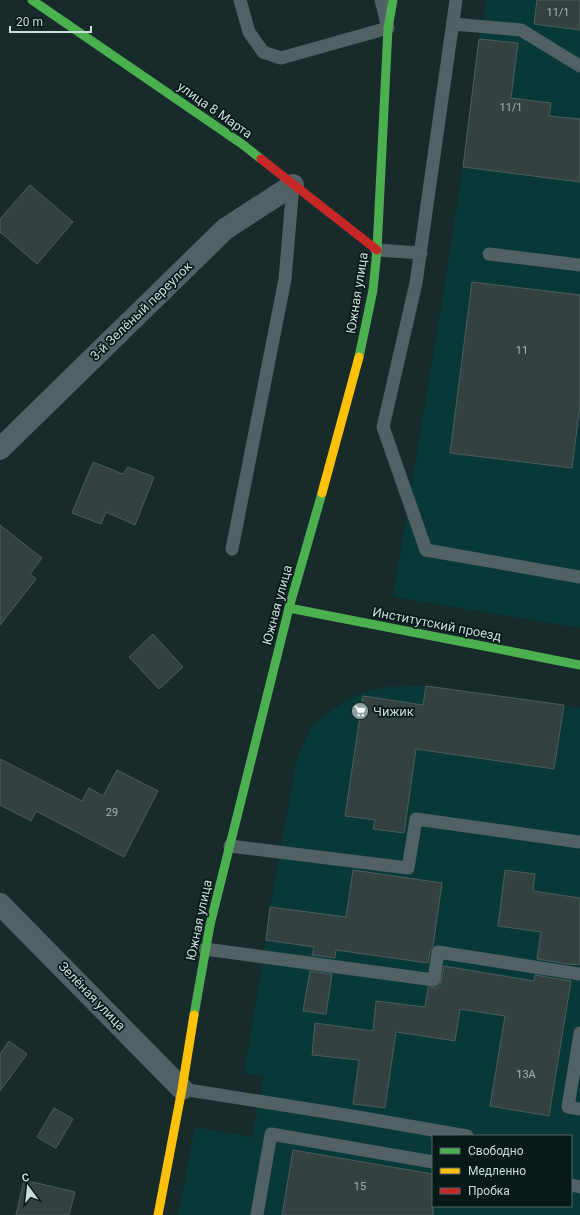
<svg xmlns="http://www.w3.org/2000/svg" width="580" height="1215" font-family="Roboto,sans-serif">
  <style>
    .built { fill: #083837; fill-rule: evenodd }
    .building { fill: #334240; stroke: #4d5d5b }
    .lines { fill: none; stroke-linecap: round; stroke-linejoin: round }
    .lane { stroke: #516164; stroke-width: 13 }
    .street { stroke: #516164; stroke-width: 22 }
    .fast { stroke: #4caf50; stroke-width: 9 }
    .slow { stroke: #ffc107; stroke-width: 9 }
    .jam { stroke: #c62828; stroke-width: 9 }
    .labels { text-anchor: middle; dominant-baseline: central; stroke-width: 3.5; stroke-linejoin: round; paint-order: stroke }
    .number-label { font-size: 11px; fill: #a4b6b6 }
    .street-label { font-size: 13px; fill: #cadddd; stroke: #091818 }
    .poi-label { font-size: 13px; fill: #cadddd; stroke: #091818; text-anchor: start }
  </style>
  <rect width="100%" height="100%" fill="#172b2b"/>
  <g class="built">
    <path d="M487,0H580V628L393,597L444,288L463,167L479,39Z"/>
    <path d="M426,686L580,708V1215H178L195,1127L252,1137L264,1076L244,1073L261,971L270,907L297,758L313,724L345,701L364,692L385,687ZM433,1136H571V1206H433Z"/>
  </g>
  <g class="building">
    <path d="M537,0H580V30L534,24Z"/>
    <path d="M479,39L518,43L511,98L551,103L549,116L580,119V182L463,167Z"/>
    <path d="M30,185L73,222L37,264L0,232V219Z"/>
    <path d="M472,282L580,295V405L572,468L450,453Z"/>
    <path d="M93,462L123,474L128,467L154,477L135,525L106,512L101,524L72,513Z"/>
    <path d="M0,525L42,558L30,574L36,579L0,625Z"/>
    <path d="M153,634L183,667L159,689L129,657Z"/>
    <path d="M426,686L564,705L554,769L416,749L404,833L373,829L375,820L345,816L363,696L423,705Z"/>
    <path d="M0,759L82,801L89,788L103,796L117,770L158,791L124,857L36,811L31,821L0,805Z"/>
    <path d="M353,870L442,883L433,946L430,951L428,963L336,950L335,958L312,955L314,947L266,940L270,907L346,917Z"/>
    <path d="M505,870L535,874L533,891L580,898V965L574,964V965L537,959L541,932L498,926Z"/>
    <path d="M444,966L534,981L535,975L571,981L549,1116L490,1106L505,1016L460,1009L455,1041L396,1032L385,1108L353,1104L359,1060L312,1055L315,1023L373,1031L376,1001L425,1007L428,987L437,988L440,985Z"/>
    <path d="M310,971L332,974L326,1014L303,1011Z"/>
    <path d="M9,1041L27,1054L0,1091V1054Z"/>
    <path d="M54,1108L73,1119L56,1148L37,1137Z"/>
    <path d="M293,1150L433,1174V1215H282Z"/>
    <path d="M24,1180L75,1192L69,1215H16Z"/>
  </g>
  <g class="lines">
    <g class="lane">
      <path d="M240,0L249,32L263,52L281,58L388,28L381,0"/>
      <path d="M456,0L416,283L383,427L426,550L580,577"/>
      <path d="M453,24L521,30L580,66"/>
      <path d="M377,250L421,253"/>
      <path d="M489,254L580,265"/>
      <path d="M232,549L285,279L293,185"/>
      <path d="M230,846L408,868L416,819L580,842"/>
      <path d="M205,949L434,980L438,952L580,974"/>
      <path d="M580,1033L568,1107L580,1109"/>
      <path d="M182,1089L352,1116L467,1136"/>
      <path d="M571,1185L580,1187"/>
      <path d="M257,1215L271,1134L433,1162"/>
    </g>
    <g class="street">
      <path d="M0,449L225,229L293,185"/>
      <path d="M0,904L182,1089"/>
    </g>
    <g class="fast">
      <path d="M32,0L242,144L261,159"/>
      <path d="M359,357L373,290L377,250L388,28L393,0"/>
      <path d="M289,608L580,665"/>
      <path d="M194,1015L210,925L289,608L322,493"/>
    </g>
    <g class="slow">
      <path d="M322,493L359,357"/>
      <path d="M158,1215L182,1089L194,1015"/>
    </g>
    <path class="jam" d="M261,159L377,250"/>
  </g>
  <defs>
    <symbol id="supermarket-disc" viewBox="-11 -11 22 22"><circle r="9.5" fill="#8b9f9f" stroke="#091818"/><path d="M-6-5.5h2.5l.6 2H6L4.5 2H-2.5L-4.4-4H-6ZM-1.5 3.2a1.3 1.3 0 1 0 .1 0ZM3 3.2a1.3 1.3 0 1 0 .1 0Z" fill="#fff"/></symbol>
  </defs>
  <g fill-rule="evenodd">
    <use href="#supermarket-disc" x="350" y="701" width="20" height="20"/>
  </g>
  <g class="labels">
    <g class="number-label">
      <text x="558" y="12">11/1</text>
      <text x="511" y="107">11/1</text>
      <text x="522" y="350">11</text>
      <text x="112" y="812">29</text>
      <text x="526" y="1074">13А</text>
      <text x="360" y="1186">15</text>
    </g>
    <g class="street-label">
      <text transform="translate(215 110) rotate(35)">улица 8 Марта</text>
      <text transform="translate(357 293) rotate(-81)">Южная улица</text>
      <text transform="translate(141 311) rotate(-44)">3-й Зелёный переулок</text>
      <text transform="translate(277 605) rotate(-75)">Южная улица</text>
      <text transform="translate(437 624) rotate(11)">Институтский проезд</text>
      <text transform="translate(199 920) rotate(-78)">Южная улица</text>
      <text transform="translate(92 996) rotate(46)">Зелёная улица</text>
    </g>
    <g class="poi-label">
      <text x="373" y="711">Чижик</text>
    </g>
  </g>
  <rect x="432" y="1135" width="140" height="72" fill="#091818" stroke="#566767"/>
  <rect x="440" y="1148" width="20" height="6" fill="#4caf50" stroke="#566767"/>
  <text x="468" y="1155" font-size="12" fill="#cadddd">Свободно</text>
  <rect x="440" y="1168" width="20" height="6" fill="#ffc107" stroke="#566767"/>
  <text x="468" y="1175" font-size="12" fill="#cadddd">Медленно</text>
  <rect x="440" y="1188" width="20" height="6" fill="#c62828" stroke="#566767"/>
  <text x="468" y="1195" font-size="12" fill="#cadddd">Пробка</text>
  <g transform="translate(28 1187) rotate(345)" stroke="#091818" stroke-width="3" paint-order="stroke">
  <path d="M0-3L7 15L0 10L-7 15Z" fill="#cadddd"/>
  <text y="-6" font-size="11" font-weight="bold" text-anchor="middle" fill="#cadddd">С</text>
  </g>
  <path d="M10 26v6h81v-6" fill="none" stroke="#cadddd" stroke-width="2"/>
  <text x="16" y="26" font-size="12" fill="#cadddd" stroke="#091818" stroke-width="3" paint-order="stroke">20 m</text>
</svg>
